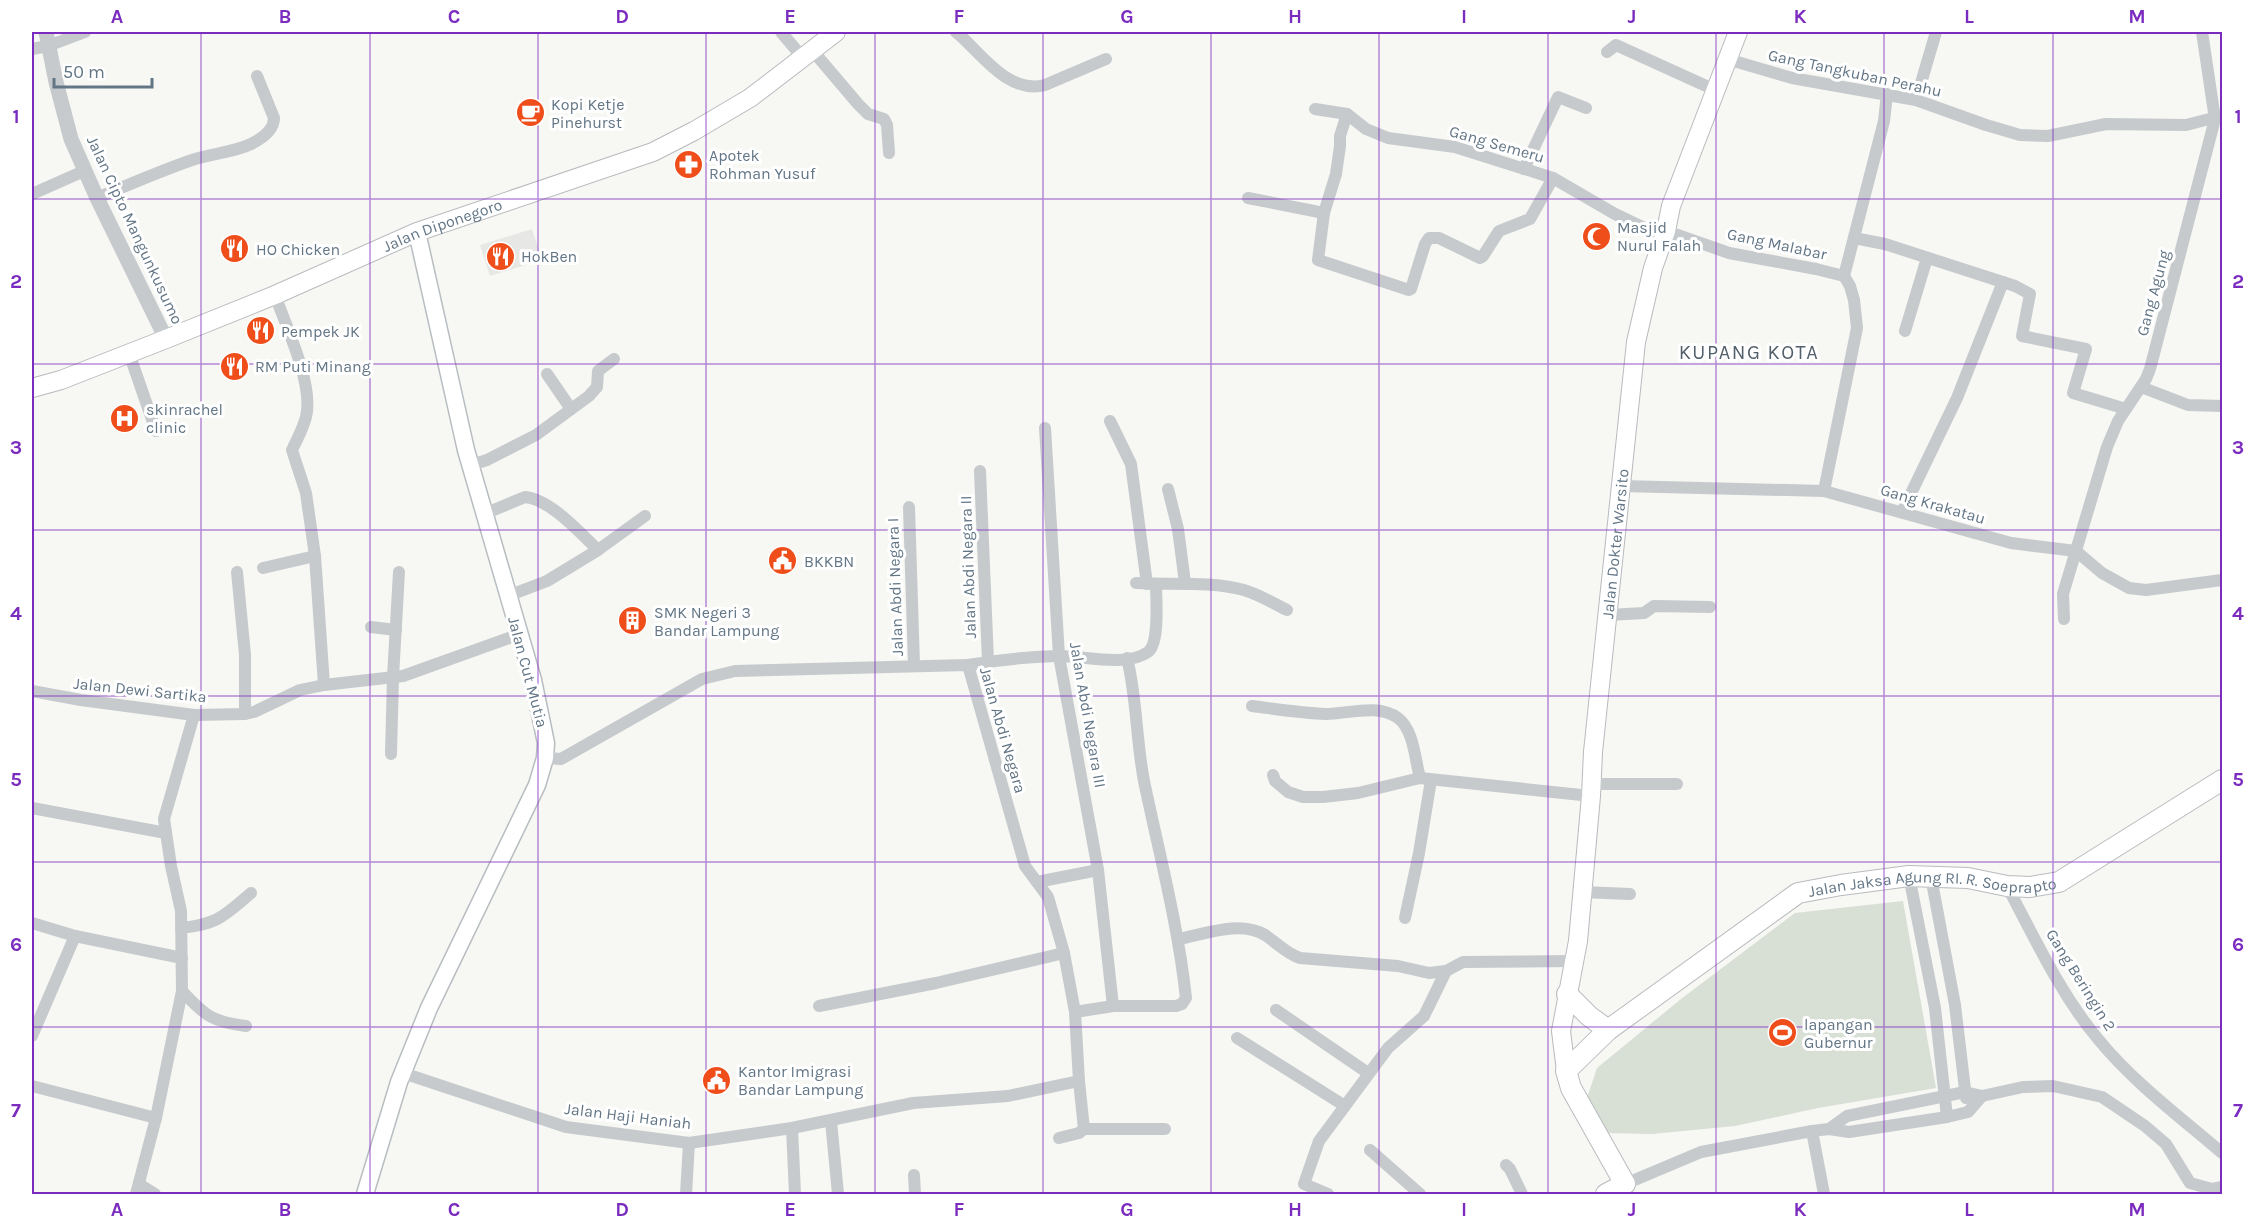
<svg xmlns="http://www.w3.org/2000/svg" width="2254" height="1226" font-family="Karla,sans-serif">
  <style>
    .built { fill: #e7e8e6 }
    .green { fill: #d8dfd4 }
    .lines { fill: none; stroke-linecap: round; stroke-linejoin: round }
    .secondary-casing { stroke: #b8bdc2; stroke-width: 19 }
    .primary-casing { stroke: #b7bbbf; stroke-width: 20 }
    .trunk-casing { stroke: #b8bcbf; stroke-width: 22 }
    .minor { stroke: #c6cacd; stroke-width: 12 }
    .tertiary { stroke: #c6cacd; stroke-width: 15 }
    .secondary { stroke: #fff; stroke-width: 16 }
    .primary { stroke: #fff; stroke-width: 18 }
    .trunk { stroke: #fff; stroke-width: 20 }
    .grid { fill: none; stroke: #7b2cbf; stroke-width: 1.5; stroke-opacity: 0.55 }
    .labels { text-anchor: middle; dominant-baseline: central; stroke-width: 6; stroke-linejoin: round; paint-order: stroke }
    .street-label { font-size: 16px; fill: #637686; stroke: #fff }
    .poi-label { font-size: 16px; fill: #637686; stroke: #fff; text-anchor: start }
    .quarter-label { font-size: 20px; letter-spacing: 1.5px; fill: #52606b; stroke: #fff }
    .neatline { fill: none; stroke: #7b2cbf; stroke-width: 2 }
    .grid-label { font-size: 20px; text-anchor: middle; font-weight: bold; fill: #7b2cbf }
  </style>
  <rect width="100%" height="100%" fill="#f7f7f3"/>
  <path class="built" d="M532,229L542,260L490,276L480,245Z"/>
  <path class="green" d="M1903,901L1936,1088L1818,1108L1735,1126L1652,1134L1605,1133L1587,1098L1597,1068L1681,999L1795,913Z"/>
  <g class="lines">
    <defs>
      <path id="secondary" d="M365,1194L399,1082L429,1008L537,785L545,758L546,743L533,680L466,450L417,232"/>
      <g id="primary">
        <path id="s1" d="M32,388L61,380L166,339L275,295L417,232L653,152L694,131L750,98L836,32"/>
        <path id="s2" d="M1566,1071L1561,1031L1578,941L1591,796L1593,752L1636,342L1653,268L1666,231L1671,206L1738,32"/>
      </g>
      <g id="trunk">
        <path d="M1567,994L1589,1016L1608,1030"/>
        <path id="s3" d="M1606,1194L1625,1184L1571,1088L1566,1071L1608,1030L1798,893L1841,885L1909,876L1968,878L2007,886L2030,887L2059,882L2222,780"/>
      </g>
    </defs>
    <use href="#secondary" class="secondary-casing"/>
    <use href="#primary" class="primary-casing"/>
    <use href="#trunk" class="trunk-casing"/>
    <g class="minor">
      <path d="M781,32L803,58"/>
      <path d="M956,32C980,51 1007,95 1045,85L1106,59"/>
      <path d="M32,49L48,46L85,32"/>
      <path d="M813,51L858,104L868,114L884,119L887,125L889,153"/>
      <path d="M1607,52L1616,45L1715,90"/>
      <path d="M1727,59L1792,78L1916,100L1986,125L2020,135L2048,136L2106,124L2186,125L2221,116"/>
      <path d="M1916,100L1936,32"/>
      <path d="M1315,109L1347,114L1366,129L1388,138L1455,147L1553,178L1615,214L1663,237"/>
      <path d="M1347,114L1340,136V146L1336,174L1324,213L1318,260L1409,290L1411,289L1425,244L1429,238H1439L1480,258L1483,256L1499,231L1530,219L1553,178"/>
      <path d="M1524,169L1558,97L1586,108"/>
      <path d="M32,194L84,171"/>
      <path d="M97,198C128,185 160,171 192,160C212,153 232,153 251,144C261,139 274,131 274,118L257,76"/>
      <path d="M1248,198L1324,213"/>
      <path d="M1666,231L1729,253L1816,269L1844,276L1850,286L1854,300L1857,328L1824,491"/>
      <path d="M1854,238L1885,244L2015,286L2030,294L2022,336L2086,349L2073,393L2126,409"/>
      <path d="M1844,276L1884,121L1887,94"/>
      <path d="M275,295C286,326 311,379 307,411C306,424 297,439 292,450L306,493L315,556L324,685"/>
      <path d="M1905,331L1927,258"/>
      <path d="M129,353L156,431"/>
      <path d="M547,374L571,409"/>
      <path d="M2141,387L2188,405L2222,406"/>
      <path d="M1110,421L1131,464L1147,584"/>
      <path d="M1045,428L1059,656L1098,870L1113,1006"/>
      <path d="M471,465L487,460L536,435L589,396L597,387L598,371L614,359"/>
      <path d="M980,471L988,661"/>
      <path d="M1621,486L1824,491L2011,543L2076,551L2102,573L2129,588L2146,590L2222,580"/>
      <path d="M1168,489L1178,529L1185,583"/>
      <path d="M909,507L914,665"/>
      <path d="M1902,512L1957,398L2003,282"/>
      <path d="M484,514L525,497C550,499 580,533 598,550"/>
      <path d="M263,568L315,556"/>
      <path d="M237,572L245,655V714"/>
      <path d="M1136,583C1172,585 1209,581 1244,590C1260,595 1273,603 1287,610"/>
      <path d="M508,596L547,581L598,550L645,516"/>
      <path d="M1608,615L1644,613L1654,606L1710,607"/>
      <path d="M2064,619L2063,594L2107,447L2118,421L2146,379L2150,369L2215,119L2202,32"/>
      <path d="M371,627L396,630"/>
      <path d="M968,665C997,660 1027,657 1056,656C1081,655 1126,668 1148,652C1160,643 1156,598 1156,584"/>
      <path d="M32,691L81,700L194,715L245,714L254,712L300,690L324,685L403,676L520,634"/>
      <path d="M1252,706C1276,709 1301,713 1326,714C1348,714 1378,703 1398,718C1414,730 1415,760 1420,778"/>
      <path d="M391,754L393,677L399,572"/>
      <path d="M1273,775L1275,781L1288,792L1303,797H1323L1358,793L1420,778L1591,796"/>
      <path d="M1592,784H1677"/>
      <path d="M32,808L166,833"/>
      <path d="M1909,876L1935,1008L1947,1117"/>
      <path d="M1931,877L1955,1005L1966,1098"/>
      <path d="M1037,882L1098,870"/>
      <path d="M2007,886C2034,937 2061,995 2098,1039C2133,1082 2180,1117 2222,1153"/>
      <path d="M1582,892L1630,894"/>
      <path d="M1405,918L1419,853L1431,780"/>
      <path d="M32,923L75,936L182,958"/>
      <path d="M181,928C218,924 224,916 251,893"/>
      <path d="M1179,939C1205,934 1240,920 1265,935C1277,943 1287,954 1300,958L1398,966L1429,973L1446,971L1463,962L1572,961"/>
      <path d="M182,991C205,1016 213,1022 246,1026"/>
      <path d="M819,1006L936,983L1064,953"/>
      <path d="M1276,1010L1368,1073"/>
      <path d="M1075,1012L1113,1006H1176L1182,1004L1186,998C1178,924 1159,853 1144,781C1136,740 1137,698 1127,658"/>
      <path d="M32,1036L75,936"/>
      <path d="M1237,1038L1345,1106"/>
      <path d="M403,1073L566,1127L689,1143L792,1128L913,1103L1008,1096L1079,1081L1075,1012L1064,953L1048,897L1025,866L968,665L735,671L702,679L561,759L545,758"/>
      <path d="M1079,1081L1084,1129"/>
      <path d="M32,1086L156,1118"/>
      <path d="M831,1121L838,1194"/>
      <path d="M792,1128L795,1194"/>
      <path d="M1829,1129L1847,1116L1965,1092L1982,1096L2023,1087L2053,1086L2102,1097L2145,1126L2166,1144L2190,1183L2212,1189L2222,1187"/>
      <path d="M1812,1131L1824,1194"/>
      <path d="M1059,1138L1079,1133L1084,1129H1165"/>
      <path d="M1370,1150L1420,1194"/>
      <path d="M1506,1165L1510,1169L1522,1194"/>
      <path d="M914,1175L915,1194"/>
      <path d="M139,1184L155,1194"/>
      <path d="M1625,1184L1701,1152L1812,1131L1829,1129L1849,1132L1947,1117L1968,1112L1982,1096"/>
      <path d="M136,1194L156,1118L182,991L181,911L171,866L164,819L194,715"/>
      <path d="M686,1194L689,1143"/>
      <path d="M1328,1194L1304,1184L1319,1141L1388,1048L1424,1016L1446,971"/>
    </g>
    <path class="tertiary" d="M46,32L56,82L71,139L97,198L166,339"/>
    <use href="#secondary" class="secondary"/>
    <use href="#primary" class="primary"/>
    <use href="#trunk" class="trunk"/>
  </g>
  <path class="grid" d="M201,32V1194M370,32V1194M538,32V1194M706,32V1194M875,32V1194M1043,32V1194M1211,32V1194M1379,32V1194M1548,32V1194M1716,32V1194M1884,32V1194M2053,32V1194M32,199H2222M32,364H2222M32,530H2222M32,696H2222M32,862H2222M32,1027H2222"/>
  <defs>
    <symbol id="cafe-disc" viewBox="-11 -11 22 22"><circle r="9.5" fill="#ef4e1b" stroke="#fff"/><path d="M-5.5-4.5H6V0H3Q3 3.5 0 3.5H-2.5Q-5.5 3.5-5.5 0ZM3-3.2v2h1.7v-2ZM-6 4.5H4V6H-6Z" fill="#fff"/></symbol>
    <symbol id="pharmacy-disc" viewBox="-11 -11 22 22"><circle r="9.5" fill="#ef4e1b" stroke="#fff"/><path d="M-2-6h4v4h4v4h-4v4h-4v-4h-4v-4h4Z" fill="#fff"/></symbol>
    <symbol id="mosque-disc" viewBox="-11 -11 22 22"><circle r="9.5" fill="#ef4e1b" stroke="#fff"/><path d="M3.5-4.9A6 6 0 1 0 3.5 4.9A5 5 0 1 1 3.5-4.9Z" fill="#fff"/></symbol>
    <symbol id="restaurant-disc" viewBox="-11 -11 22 22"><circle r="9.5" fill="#ef4e1b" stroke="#fff"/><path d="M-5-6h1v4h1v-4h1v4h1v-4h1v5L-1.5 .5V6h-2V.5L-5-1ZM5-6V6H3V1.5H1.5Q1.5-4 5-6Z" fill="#fff"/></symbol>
    <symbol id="hospital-disc" viewBox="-11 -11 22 22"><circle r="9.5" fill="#ef4e1b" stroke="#fff"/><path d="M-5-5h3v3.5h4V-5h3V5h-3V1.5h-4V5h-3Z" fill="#fff"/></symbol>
    <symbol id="civic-disc" viewBox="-11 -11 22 22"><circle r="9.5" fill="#ef4e1b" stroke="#fff"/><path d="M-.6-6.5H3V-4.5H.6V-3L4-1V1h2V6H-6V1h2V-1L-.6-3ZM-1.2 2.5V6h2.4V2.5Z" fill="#fff"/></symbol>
    <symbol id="building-disc" viewBox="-11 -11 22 22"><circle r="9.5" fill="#ef4e1b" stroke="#fff"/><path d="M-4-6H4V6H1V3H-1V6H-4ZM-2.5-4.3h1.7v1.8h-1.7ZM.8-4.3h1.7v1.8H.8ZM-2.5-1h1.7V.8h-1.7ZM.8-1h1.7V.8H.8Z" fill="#fff"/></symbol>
    <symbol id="stadium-disc" viewBox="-11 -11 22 22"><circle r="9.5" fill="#ef4e1b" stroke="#fff"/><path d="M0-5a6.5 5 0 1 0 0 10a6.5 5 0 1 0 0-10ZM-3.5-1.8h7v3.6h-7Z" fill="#fff"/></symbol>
  </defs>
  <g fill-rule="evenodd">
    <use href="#cafe-disc" x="514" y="96" width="33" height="33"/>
    <use href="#pharmacy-disc" x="672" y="148" width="33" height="33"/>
    <use href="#mosque-disc" x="1580" y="220" width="33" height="33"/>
    <use href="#restaurant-disc" x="218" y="232" width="33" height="33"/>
    <use href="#restaurant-disc" x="484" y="240" width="33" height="33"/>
    <use href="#restaurant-disc" x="244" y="314" width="33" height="33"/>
    <use href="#restaurant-disc" x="218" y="350" width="33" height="33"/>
    <use href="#hospital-disc" x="108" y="402" width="33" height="33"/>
    <use href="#civic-disc" x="766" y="544" width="33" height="33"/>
    <use href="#building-disc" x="616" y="604" width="33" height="33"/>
    <use href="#stadium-disc" x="1766" y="1016" width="33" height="33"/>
    <use href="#civic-disc" x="700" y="1064" width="33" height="33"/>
  </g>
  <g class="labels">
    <g class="street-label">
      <text transform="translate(1855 73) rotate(12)">Gang Tangkuban Perahu</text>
      <text transform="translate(1497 144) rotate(16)">Gang Semeru</text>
      <text stroke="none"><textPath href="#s1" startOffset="442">Jalan Diponegoro</textPath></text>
      <text transform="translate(135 230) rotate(65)">Jalan Cipto Mangunkusumo</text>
      <text transform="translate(1777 244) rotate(12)">Gang Malabar</text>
      <text transform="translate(2153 293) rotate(-75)">Gang Agung</text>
      <text transform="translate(1933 504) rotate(16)">Gang Krakatau</text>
      <text stroke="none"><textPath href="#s2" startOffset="531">Jalan Dokter Warsito</textPath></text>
      <text transform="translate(968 567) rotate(-92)">Jalan Abdi Negara II</text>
      <text transform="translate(895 587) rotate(-92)">Jalan Abdi Negara I</text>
      <text transform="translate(528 672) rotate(75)">Jalan Cut Mutia</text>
      <text transform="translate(140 690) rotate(6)">Jalan Dewi Sartika</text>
      <text transform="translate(1088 715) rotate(80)">Jalan Abdi Negara III</text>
      <text transform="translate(1003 730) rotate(74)">Jalan Abdi Negara</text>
      <text stroke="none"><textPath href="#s3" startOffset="578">Jalan Jaksa Agung RI. R. Soeprapto</textPath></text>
      <text transform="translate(2081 980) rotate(58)">Gang Beringin 2</text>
      <text transform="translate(628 1116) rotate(7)">Jalan Haji Haniah</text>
    </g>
    <g class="poi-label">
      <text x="551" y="104">Kopi Ketje<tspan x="551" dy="18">Pinehurst</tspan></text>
      <text x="709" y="155">Apotek<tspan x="709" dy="18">Rohman Yusuf</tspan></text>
      <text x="1617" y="227">Masjid<tspan x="1617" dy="18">Nurul Falah</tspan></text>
      <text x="256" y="249">HO Chicken</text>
      <text x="521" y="256">HokBen</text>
      <text x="281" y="331">Pempek JK</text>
      <text x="255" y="366">RM Puti Minang</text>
      <text x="146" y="409">skinrachel<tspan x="146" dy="18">clinic</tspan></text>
      <text x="804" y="561">BKKBN</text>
      <text x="654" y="612">SMK Negeri 3<tspan x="654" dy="18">Bandar Lampung</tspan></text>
      <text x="1804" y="1024">lapangan<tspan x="1804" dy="18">Gubernur</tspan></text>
      <text x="738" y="1071">Kantor Imigrasi<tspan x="738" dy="18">Bandar Lampung</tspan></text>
    </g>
    <g class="quarter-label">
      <text x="1749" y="352">KUPANG KOTA</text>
    </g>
  </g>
  <rect width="2254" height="1226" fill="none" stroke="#ffffff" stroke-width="66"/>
  <path d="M54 78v9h98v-9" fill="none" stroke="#637686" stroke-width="3"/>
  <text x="63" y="78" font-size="18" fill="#637686" stroke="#ffffff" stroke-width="4.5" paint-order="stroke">50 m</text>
  <rect x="33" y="33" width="2188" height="1160" class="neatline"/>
  <g class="grid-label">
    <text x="117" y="23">A</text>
    <text x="285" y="23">B</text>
    <text x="454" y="23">C</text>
    <text x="622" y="23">D</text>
    <text x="790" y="23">E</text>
    <text x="959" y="23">F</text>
    <text x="1127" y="23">G</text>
    <text x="1295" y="23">H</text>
    <text x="1464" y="23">I</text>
    <text x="1632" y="23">J</text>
    <text x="1800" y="23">K</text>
    <text x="1969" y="23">L</text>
    <text x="2137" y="23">M</text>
    <text x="16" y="123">1</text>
    <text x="2238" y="123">1</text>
    <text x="16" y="288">2</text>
    <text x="2238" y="288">2</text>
    <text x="16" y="454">3</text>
    <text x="2238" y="454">3</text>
    <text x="16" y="620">4</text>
    <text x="2238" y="620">4</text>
    <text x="16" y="786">5</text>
    <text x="2238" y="786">5</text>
    <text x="16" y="951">6</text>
    <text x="2238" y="951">6</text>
    <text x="16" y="1117">7</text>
    <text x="2238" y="1117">7</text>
    <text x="117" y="1216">A</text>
    <text x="285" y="1216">B</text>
    <text x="454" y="1216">C</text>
    <text x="622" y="1216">D</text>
    <text x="790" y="1216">E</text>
    <text x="959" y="1216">F</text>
    <text x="1127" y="1216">G</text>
    <text x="1295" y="1216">H</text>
    <text x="1464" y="1216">I</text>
    <text x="1632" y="1216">J</text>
    <text x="1800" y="1216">K</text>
    <text x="1969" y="1216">L</text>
    <text x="2137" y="1216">M</text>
  </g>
</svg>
